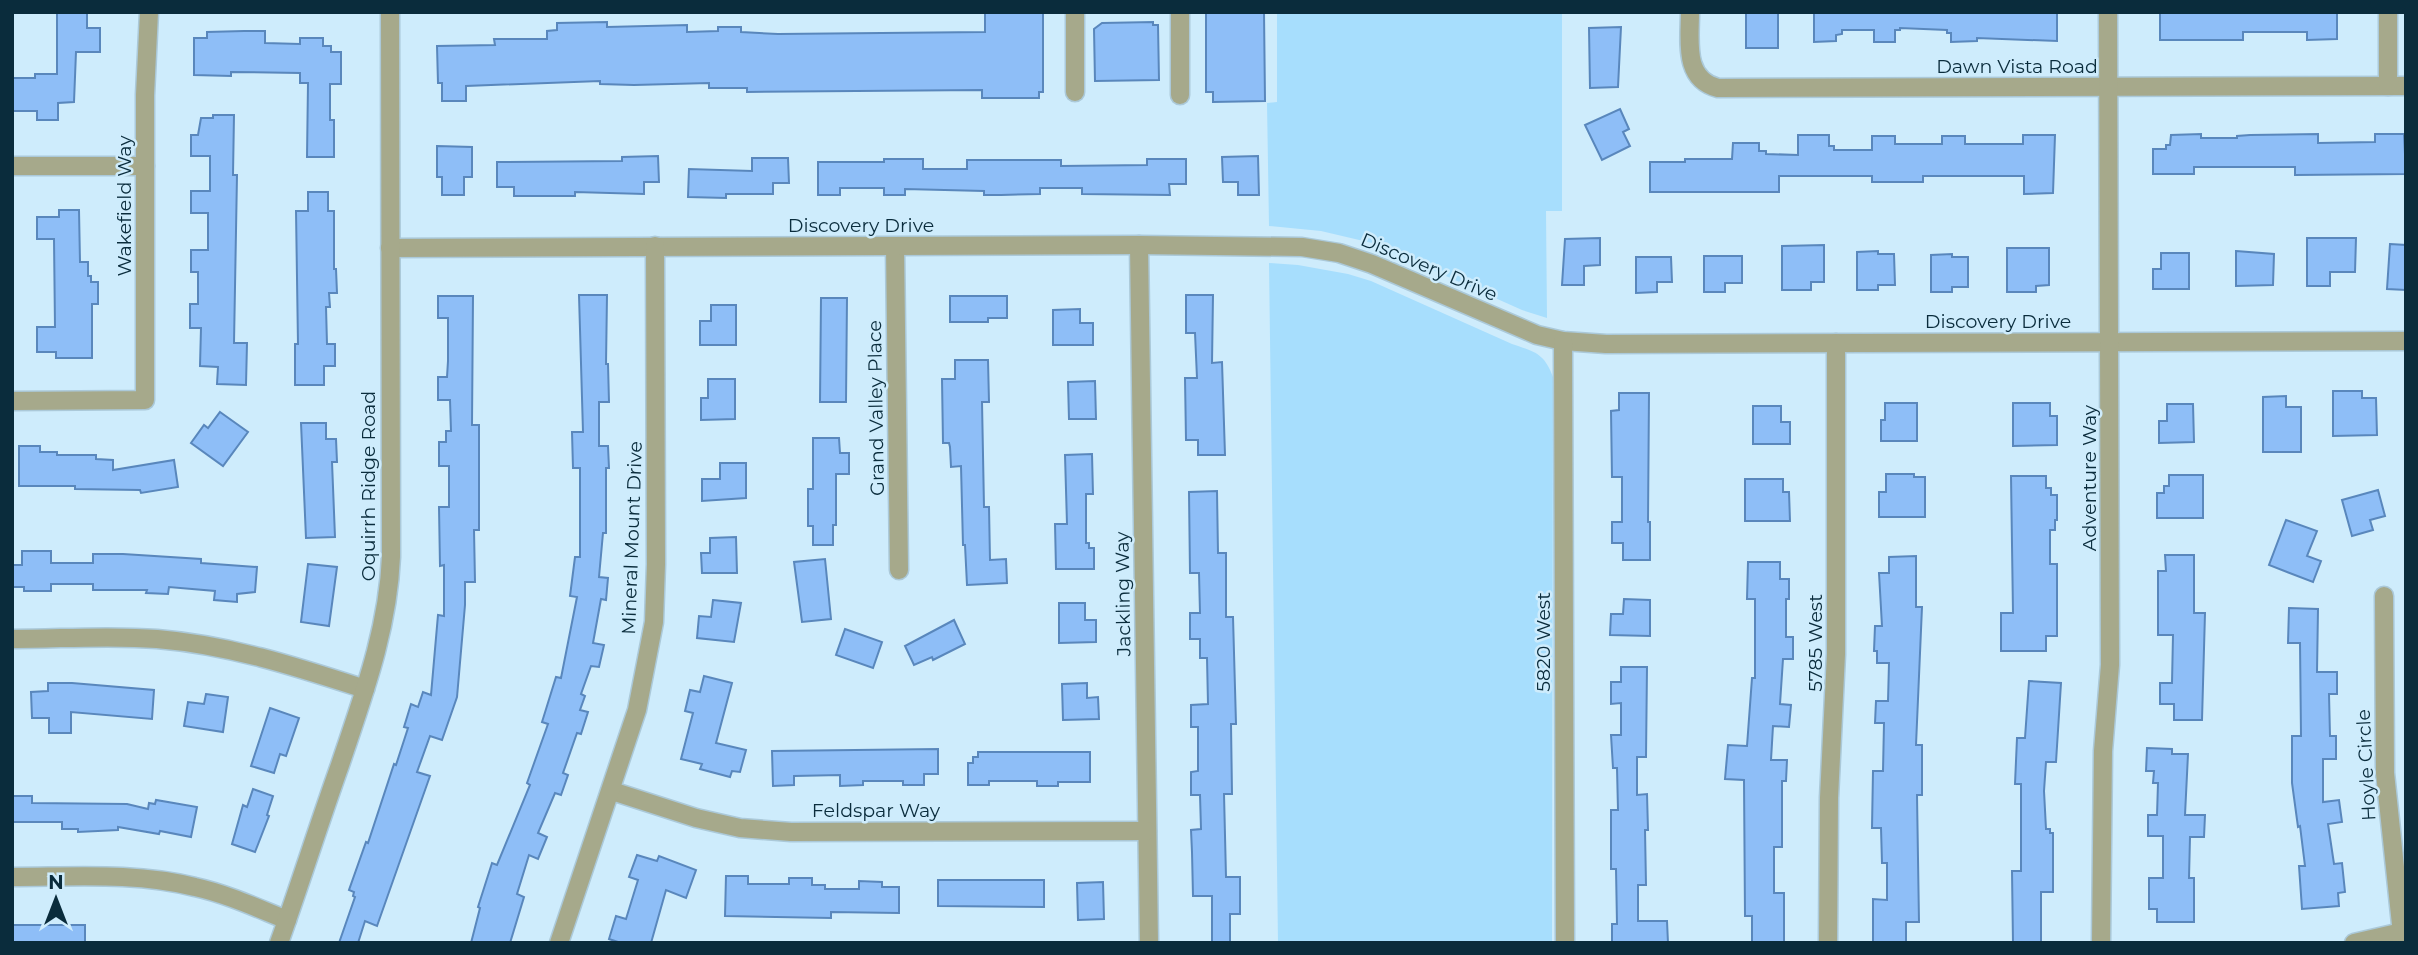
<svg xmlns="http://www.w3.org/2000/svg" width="2418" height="955" font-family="Montserrat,sans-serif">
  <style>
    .green { fill: #a7defd }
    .building { fill: #8ebef7; stroke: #5987bc; stroke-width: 2 }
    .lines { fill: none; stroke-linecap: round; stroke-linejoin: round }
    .minor-casing { stroke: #abc9d9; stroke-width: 21 }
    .minor { stroke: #a6a98b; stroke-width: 18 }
    .labels { text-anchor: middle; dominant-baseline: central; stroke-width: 5; stroke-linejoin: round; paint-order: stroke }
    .street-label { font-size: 19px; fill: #0a2c3c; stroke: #ceecfc }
  </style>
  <rect width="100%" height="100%" fill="#ceecfc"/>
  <g class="green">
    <path d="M1277,12H1562V211H1546L1547,318L1522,310L1372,243L1321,231L1269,226L1267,103L1277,102Z"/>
    <path d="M1269,263L1298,265L1348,274L1371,281L1512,344C1535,352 1544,353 1553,377L1552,943H1278Z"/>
  </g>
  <g class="building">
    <path d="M57,12H87V28H100V52H76L74,102L58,103V120H37V111H12V78H35V74H57Z"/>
    <path d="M985,12H1043V92H1039V98H982V90L747,92V88H709V83L634,85L600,84V81L466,86V101H442V83H438L437,46L495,45L494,39H547V31L557,30V23L607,22V27L687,25V32L718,31V27H741V32L778,34L985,32Z"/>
    <path d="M1206,12H1264L1265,101L1213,102V92H1206Z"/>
    <rect x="1746" y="12" width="32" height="36"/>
    <path d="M1814,12H2057V41L1977,38V41L1951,42V33H1947V30L1900,28V30H1895V42H1874V30H1842V34L1836,35V41L1814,42Z"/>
    <path d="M2160,12H2337V39L2307,40V32H2243V40H2160Z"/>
    <path d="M1153,22V25H1158L1159,80L1095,81L1094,29L1102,23Z"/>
    <path d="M1621,27L1618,87L1590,88L1589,28Z"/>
    <path d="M244,31H265V43L300,44V38H323V46H331V52H341V84H330V120H334V157H307L308,83H300V73L231,72V76L194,75V38H207V32Z"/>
    <path d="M1620,109L1629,129L1623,132L1630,146L1602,160L1585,125Z"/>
    <path d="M213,115H234L233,175H237L234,343H247L246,385L217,384L218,367L200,366L201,328H190V304H198V272H191V250H208V213H191V191H210V156H191V135H198L201,118H213Z"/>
    <path d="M2201,134V138H2237V136L2250,135L2318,134V143L2375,142V134H2404L2406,174L2295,175V167H2194V174H2153V149H2166V145H2170L2171,135Z"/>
    <path d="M1798,135H1829V146H1834V150H1872V136H1895V144H1942V136H1965V144H2023V135H2055L2053,193L2024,194V176H1923V182H1872V176H1779V192H1650V162H1685V159H1732L1733,143H1759V151H1766V154L1798,155Z"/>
    <path d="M437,146L472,147V177H464V195H442V177H437Z"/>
    <path d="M658,156L659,182H644V194L575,192V196H514V187H497V162L622,161V157Z"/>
    <path d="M1258,156L1259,195H1238V182H1223L1222,157Z"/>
    <path d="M752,158H788L789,183H773V194H726V198L688,197L689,169L752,171Z"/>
    <path d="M884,159H923V169H967V160H1061V166L1147,165V159H1186V184H1169L1170,195L1082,194V188H1040V194L1001,195H984V191L905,189V195H884V188H840V195H818V162H884Z"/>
    <path d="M308,192H328V211H334V269H336L337,293H329L330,307H326L327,344H335V366H324V385H295V344H298L296,211H308Z"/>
    <path d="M59,210H79L80,262H88V276H91V282H98V304H92V358H56V352H37V327H55L54,239H37V217H59Z"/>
    <path d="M1600,238V265L1584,266V285H1562L1565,239Z"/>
    <path d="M2307,238H2356L2355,272H2330V286H2307Z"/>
    <path d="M2390,244L2406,245V290L2387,289Z"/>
    <path d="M1824,245V282H1811V290H1782V246Z"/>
    <path d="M2007,248H2049V285L2036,286V292H2007Z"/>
    <path d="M1878,251V254H1894L1895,285H1878V290H1857V252Z"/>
    <path d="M2236,251L2274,254L2273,285L2236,286Z"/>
    <path d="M2161,253H2189V289H2153V269H2161Z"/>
    <path d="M1952,254V257H1968V287H1952V292H1931V255Z"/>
    <path d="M1704,256H1742V283H1725V292H1704Z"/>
    <path d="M1636,257H1671L1672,282H1657V292L1636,293Z"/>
    <path d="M579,295H607L606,364H608L609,402H599V446H608L609,468H606V533H603L599,577L608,578L606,600L601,599L593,643L604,645L599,667L591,666L581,694L585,696L580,710L588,712L581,734L577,733L563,773L568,775L561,795L555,793L538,833L547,837L538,859L529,855L517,894L524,897L510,943H471L480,908L478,907L492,863L497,865L530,785L527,783L548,724L542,722L556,677L561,678L577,597L570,596L575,557H580V468H573L572,432H583Z"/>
    <path d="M1186,295H1213L1212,363L1222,362L1225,455H1198V440H1186L1185,378H1197L1195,333H1186Z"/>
    <path d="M438,296H473L472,425H479V530H474L475,582H465V605L457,697L442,740L430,736L417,772L430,776L377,926L365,921L358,943H339L355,897L353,896L354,892L349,890L366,842L368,843L394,764L396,765L408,728L404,727L411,704L418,707L423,692L431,695L438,615L444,616V565L440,566L439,507H449V466H439V442H446V431H451L450,400H438V377H447L448,361V318H438Z"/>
    <path d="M950,296H1007V318H988V322H950Z"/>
    <path d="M821,298H847L846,402H820Z"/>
    <path d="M711,305H736V345H700V321H711Z"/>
    <path d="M1080,309V323H1093V345H1053V310Z"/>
    <path d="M955,360H988L989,402H982L984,507H989L990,560L1006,559L1007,583L967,585L965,545H963L961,466L951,467L950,447L949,443H943L942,379H955Z"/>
    <path d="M708,379H735V419L701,420V398H708Z"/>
    <path d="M1095,381L1096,419H1069L1068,382Z"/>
    <path d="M2333,391H2362V398H2376L2377,435L2333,436Z"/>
    <path d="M1619,393H1649L1648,522H1650V560H1623V543H1612V522H1622V477H1612L1611,411L1619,410Z"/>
    <path d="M2286,396V407H2301V452H2263V397Z"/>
    <path d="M1885,403H1917V441H1881V420H1885Z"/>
    <path d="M2013,403H2050V416H2057V445L2013,446Z"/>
    <path d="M2167,404H2193L2194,442L2159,443V421H2167Z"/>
    <path d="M1753,406H1781V422H1790V444H1753Z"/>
    <path d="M220,412L248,432L223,466L191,443L204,425L208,428Z"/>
    <path d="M301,423H326V439H336L337,462H332L335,537L306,538Z"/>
    <path d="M813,438H839L840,453H849V474H836V525H833V545H813V526H808V489H813Z"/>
    <path d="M19,446H40V452H57V455H96V459L113,460V470L174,460L178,487L141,493L140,490L75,489V486H19Z"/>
    <path d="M1092,454L1093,494H1086V543H1089V548H1094V569H1056L1055,524H1067L1065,455Z"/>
    <path d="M720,463H746V498L702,501V479H720Z"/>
    <path d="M1886,474H1914V477H1925V517H1879V492H1886Z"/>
    <path d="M2169,475H2203V518H2157V493H2164V486H2169Z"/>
    <path d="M2011,476H2046V488H2051V495H2057V520H2055V530H2050V564H2057V636H2046V651H2001V613H2013Z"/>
    <path d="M1745,479H1783V492H1789L1790,521H1745Z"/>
    <path d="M2378,490L2385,516L2370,520L2373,530L2352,536L2342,500Z"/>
    <path d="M1217,491L1218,553H1226V617H1233L1235,688L1236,724H1231L1232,794H1224L1226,877H1240V914H1230V943H1212V896H1193L1192,852L1191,830L1201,829L1200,795H1191V772L1198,771V727H1191V705L1208,704L1207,658H1200V639H1190V613H1200L1199,573H1190L1189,492Z"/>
    <path d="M2286,520L2317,531L2307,556L2321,561L2313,582L2269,565Z"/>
    <path d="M736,537L737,573H702L701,553H710V538Z"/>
    <path d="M22,551H51V563H93V554H123L201,559V563L257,567L255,592L237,594V602L214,600L215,591L169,587L168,594L146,593L147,590H93V584H51V591H24V587H12V565H22Z"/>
    <path d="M2165,555H2194V613H2205L2202,720H2174V704H2160V683H2172L2173,635H2158V571H2166Z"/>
    <path d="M1916,556V607H1922L1916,745H1922V795H1917L1919,922H1906V943H1873V899L1887,900V863H1882L1881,828H1872L1873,771H1883L1884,723H1875L1876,701H1888L1889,663H1877V651H1874L1875,626H1882L1879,573H1889V557Z"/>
    <path d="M825,559L831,619L802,622L794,562Z"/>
    <path d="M1748,562H1780V579H1789V599H1786V637H1793V659H1783L1780,704L1791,705L1789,727L1773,726L1771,760H1787L1786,781H1782V847H1774V893H1784V943H1752V916H1745L1744,780L1725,779L1728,745L1747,746L1752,678H1755V599H1747Z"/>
    <path d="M308,564L337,567L329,626L301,622Z"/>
    <path d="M1624,599L1650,600V636L1610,635L1611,614H1623Z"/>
    <path d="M713,600L741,603L734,642L697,638L699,616L711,617Z"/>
    <path d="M1059,603H1085V620H1096V642L1059,643Z"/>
    <path d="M2289,608L2318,609L2317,672H2337V694H2329L2330,736H2336V759H2323V802L2339,800L2342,822L2328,824L2334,864L2342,863L2345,892L2338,893L2339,906L2302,909L2299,866H2305L2300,826L2298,827L2292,783V736H2301L2300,643H2288Z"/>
    <path d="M954,620L965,644L933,660L932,657L914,665L905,646Z"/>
    <path d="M845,629L882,642L873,668L836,655Z"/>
    <path d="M1621,667H1647L1646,757H1637V795L1647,794L1648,830H1645L1646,885H1638V921H1667L1668,943H1612V924H1617L1616,869H1611V810H1618L1617,768H1613L1611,735H1621V703L1611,704V682H1621Z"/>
    <path d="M704,676L732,683L716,743L746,750L740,772L732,771L730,777L700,769L702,764L681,759L693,713L685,711L690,690L700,692Z"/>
    <path d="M2029,681L2061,683L2056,762H2046L2044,791L2046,829H2050V833H2053V892H2041V943H2013L2012,871H2021V784H2015L2017,738H2025Z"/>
    <path d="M48,683H72L154,690L152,719L71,712V733H49V718H32L31,692L48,691Z"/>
    <path d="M1087,683V698L1098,697L1099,719L1063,720L1062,684Z"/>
    <path d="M206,694L228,697L223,732L184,726L188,702L204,704Z"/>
    <path d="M270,708L299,718L286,756L280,754L274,773L251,766Z"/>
    <path d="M2147,748L2172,749V754H2188L2185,815H2205L2204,837H2190L2189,878H2194V922H2157V909H2149V878H2163V836H2148V815H2157L2158,783H2153L2154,771H2146Z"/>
    <path d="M938,749V774H924V785H903V781H863V785L840,786V775L794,776V785L773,786L772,751Z"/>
    <path d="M978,752H1090V782H1058V786H1037V781H989V785H968V763H973V757H978Z"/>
    <path d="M253,789L273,796L267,815L269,816L255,852L232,844L243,805L247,807Z"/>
    <path d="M12,796H32V803L127,804L148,809L149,803L155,804L156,800L197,807L191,837L160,831L159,834L118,827V830L78,832V829H62V822H12Z"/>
    <path d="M637,855L657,861L659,856L696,870L686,898L666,890L651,943H621L609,939L616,916L626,919L638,880L629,877Z"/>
    <path d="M726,876H748V884H789V878H812V885H825V889H859V881L882,882V887H899V913L831,912V918L725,916Z"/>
    <path d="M938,880H1044V907L938,906Z"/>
    <path d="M1103,882L1104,919L1078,920L1077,883Z"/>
    <rect x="12" y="925" width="73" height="18"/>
  </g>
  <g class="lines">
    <defs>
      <g id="minor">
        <path d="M1180,12V95"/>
        <path d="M1690,12C1690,41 1683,79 1718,88L2406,86"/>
        <path d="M2388,12V86"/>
        <path d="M1075,92V12"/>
        <path d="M12,166H145"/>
        <path d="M1139,245L1149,943"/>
        <path d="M895,247L899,570"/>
        <path d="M390,248L1139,245L1302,247L1339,253L1372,264L1537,335L1563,341L1606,344L2406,341"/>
        <path d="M1563,341L1565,943"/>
        <path d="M12,401L145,400V95L149,12"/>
        <path d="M2384,596L2385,773L2403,943"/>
        <path d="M12,639C60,639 110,635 157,639C230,645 297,667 365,689"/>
        <path d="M612,791L696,818L740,828L791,832L1147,831"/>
        <path d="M12,877C73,877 136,872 195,887C227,894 257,908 287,920"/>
        <path d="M279,943C300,884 319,824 340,765C363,696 388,630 391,557L390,12"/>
        <path d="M559,943L637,710L654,622L656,564L655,246"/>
        <path d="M1828,943L1829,798L1836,654V343"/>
        <path d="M2101,943L2103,751L2110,665L2108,12"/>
        <path d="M2354,943L2406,931"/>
      </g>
    </defs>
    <use href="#minor" class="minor-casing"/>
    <use href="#minor" class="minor"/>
  </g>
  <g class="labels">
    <g class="street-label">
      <text x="2017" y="66">Dawn Vista Road</text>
      <text transform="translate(124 206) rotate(-90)">Wakefield Way</text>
      <text x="861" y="225">Discovery Drive</text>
      <text transform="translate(1429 267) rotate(23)">Discovery Drive</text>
      <text x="1998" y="321">Discovery Drive</text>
      <text transform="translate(876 408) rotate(-91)">Grand Valley Place</text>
      <text transform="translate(2089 478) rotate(-90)">Adventure Way</text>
      <text transform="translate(368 486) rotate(-90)">Oquirrh Ridge Road</text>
      <text transform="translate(632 538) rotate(-88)">Mineral Mount Drive</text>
      <text transform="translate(1123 594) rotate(-91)">Jackling Way</text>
      <text transform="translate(1543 642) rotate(-90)">5820 West</text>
      <text transform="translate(1815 643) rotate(-90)">5785 West</text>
      <text transform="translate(2366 765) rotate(-93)">Hoyle Circle</text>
      <text x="876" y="810">Feldspar Way</text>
    </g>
  </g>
  <rect width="2418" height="955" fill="none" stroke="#0a2c3c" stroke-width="28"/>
  <g transform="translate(56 899)" stroke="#ceecfc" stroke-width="5" paint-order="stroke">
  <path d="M0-5L12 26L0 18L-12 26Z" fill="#0a2c3c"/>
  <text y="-10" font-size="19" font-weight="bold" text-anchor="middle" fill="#0a2c3c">N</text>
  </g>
</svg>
